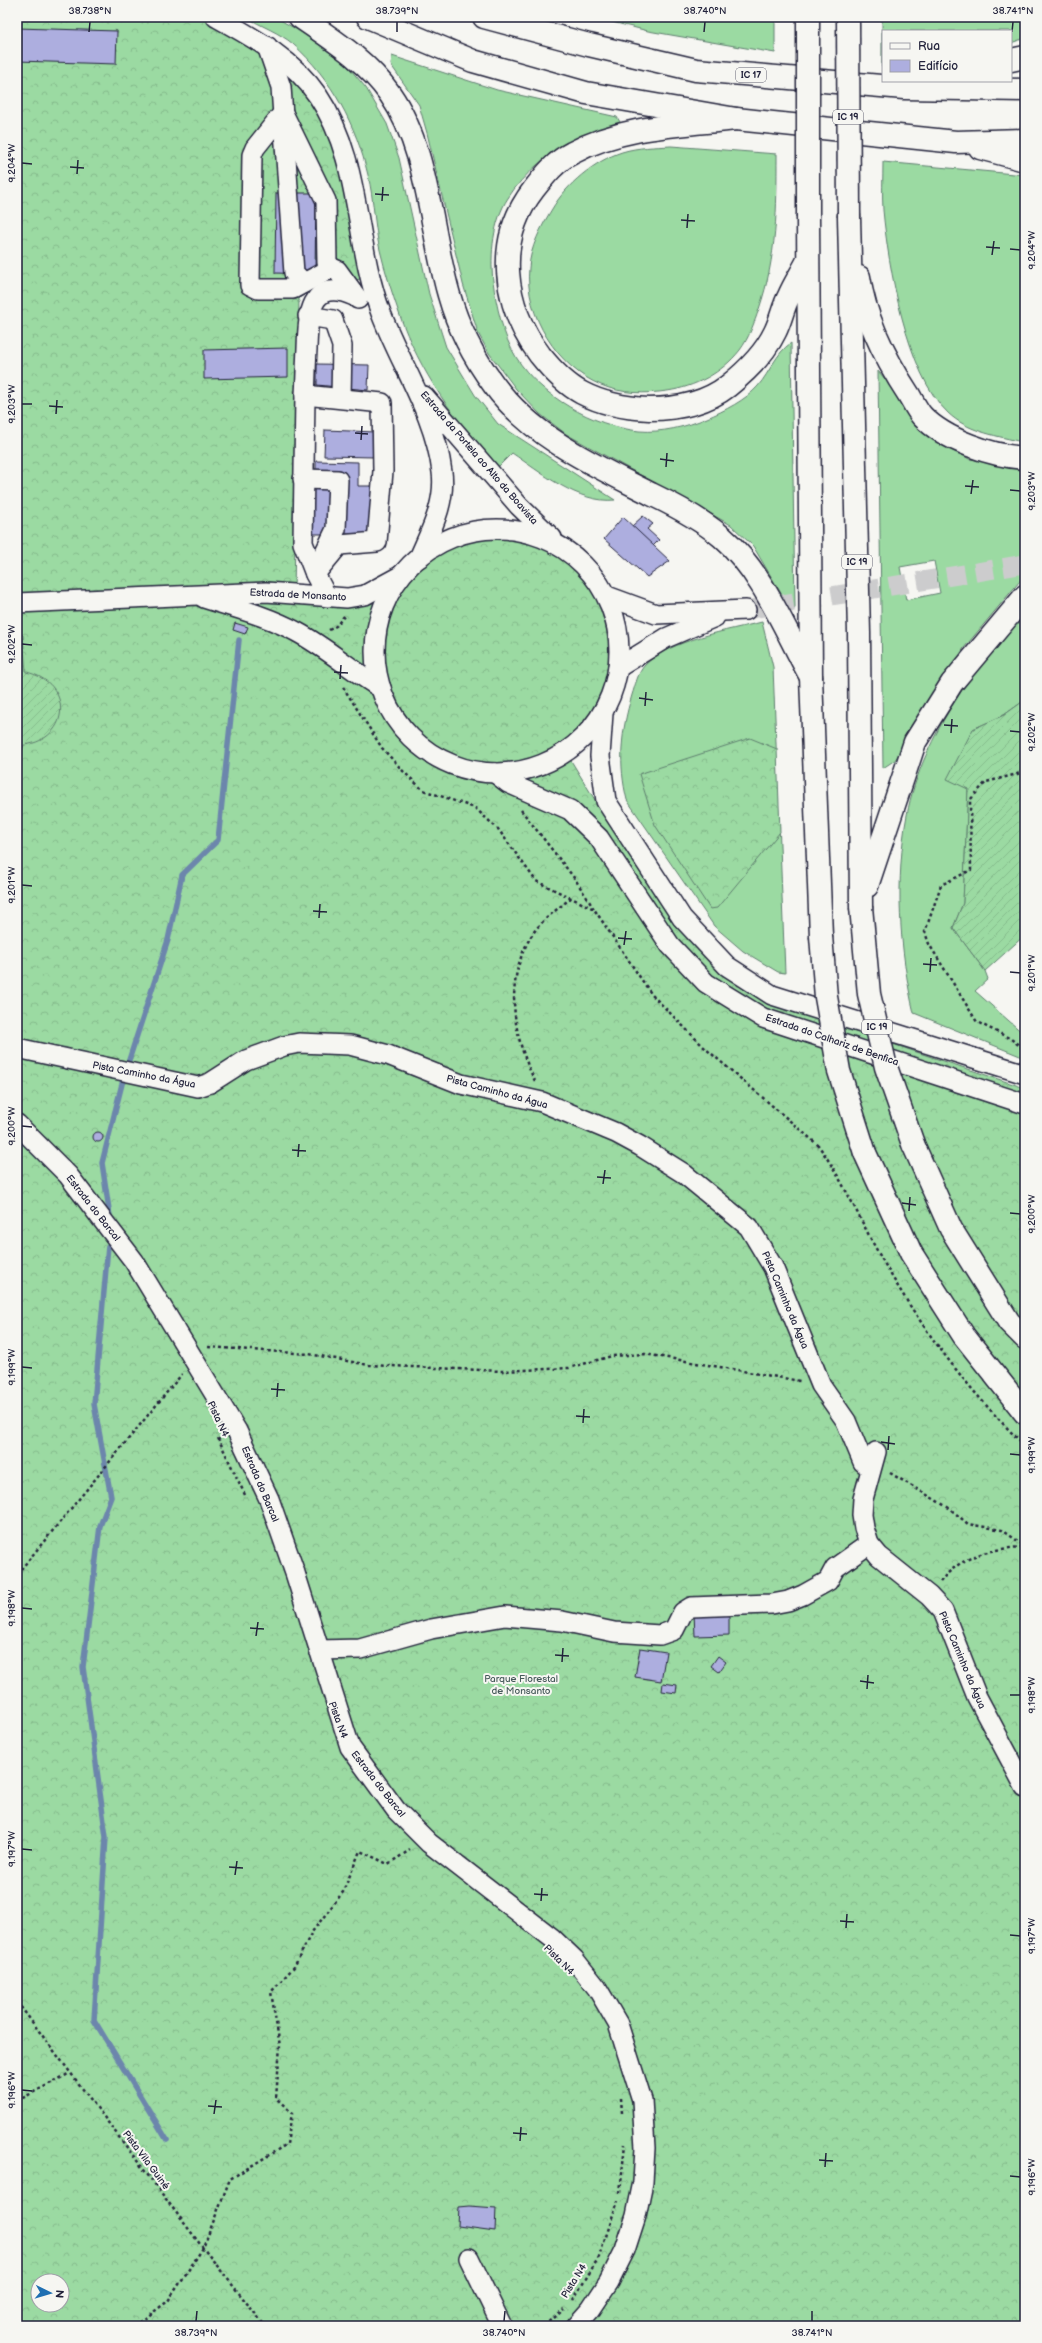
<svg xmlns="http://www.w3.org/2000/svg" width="1042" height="2343" font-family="'Balsamiq Sans',sans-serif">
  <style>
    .grass { fill: #9bdaa2; stroke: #5e7e6e; fill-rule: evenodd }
    .forest { fill: url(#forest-crowns); stroke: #5e7e6e; fill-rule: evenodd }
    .garden { fill: url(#garden-furrows); stroke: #5e7e6e }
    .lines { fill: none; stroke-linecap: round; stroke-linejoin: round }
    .stream { stroke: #6c86ac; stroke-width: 5.5 }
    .building { fill: #adaedf; stroke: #22223b }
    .minor-tunnel { stroke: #cccccd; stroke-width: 19; stroke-dasharray: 19 10; stroke-linecap: butt }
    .minor-casing { stroke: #22223b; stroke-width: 22 }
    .highway-casing { stroke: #22223b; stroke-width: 25 }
    .path { stroke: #22223b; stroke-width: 2.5; stroke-dasharray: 3 3; stroke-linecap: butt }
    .minor { stroke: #f6f6f2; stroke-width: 19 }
    .highway { stroke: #f6f6f2; stroke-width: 22 }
    .highway-bridge-casing { stroke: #22223b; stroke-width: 25; stroke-linecap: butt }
    .highway-bridge { stroke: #f6f6f2; stroke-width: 22 }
    .ticks { fill: none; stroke: #22223b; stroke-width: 1.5 }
    .labels { text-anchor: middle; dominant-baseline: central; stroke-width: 4; stroke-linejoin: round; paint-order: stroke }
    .shield { fill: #f6f6f2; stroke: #626272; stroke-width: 1 }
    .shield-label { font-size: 9px; font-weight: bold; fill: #22223b }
    .street-label { font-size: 10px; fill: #22223b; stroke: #f6f6f2 }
    .park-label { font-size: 10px; fill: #46595a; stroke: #f6f6f2 }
    .neatline { fill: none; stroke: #22223b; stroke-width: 1.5 }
    .ticks-label { font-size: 10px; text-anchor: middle; fill: #22223b }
  </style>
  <defs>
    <pattern id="forest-crowns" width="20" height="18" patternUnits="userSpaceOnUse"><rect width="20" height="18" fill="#9bdaa2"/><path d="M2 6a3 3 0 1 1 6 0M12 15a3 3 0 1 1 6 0" fill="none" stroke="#85bb8c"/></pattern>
    <pattern id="garden-furrows" width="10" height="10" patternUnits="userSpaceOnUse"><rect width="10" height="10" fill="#9bdaa2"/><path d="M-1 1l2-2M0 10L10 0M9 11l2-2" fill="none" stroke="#85bb8c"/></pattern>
  </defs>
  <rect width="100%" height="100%" fill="#f6f6f2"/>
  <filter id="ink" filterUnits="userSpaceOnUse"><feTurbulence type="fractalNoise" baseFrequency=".025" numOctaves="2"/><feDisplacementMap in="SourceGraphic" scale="8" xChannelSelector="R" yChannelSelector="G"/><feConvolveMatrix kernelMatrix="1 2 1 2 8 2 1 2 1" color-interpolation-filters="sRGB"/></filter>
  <g filter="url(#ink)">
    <g class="grass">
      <path d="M246,17H275L301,32L346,64L366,88L387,124L399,158L429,294L446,347L475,395L498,424L615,500C579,504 540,472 512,453L498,467C456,423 419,371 399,313C392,293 385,271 380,250C374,225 374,200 368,175C356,125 332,79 293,44C280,33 261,26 246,17Z"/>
      <path d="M592,17H775V53L648,31Z"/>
      <path d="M882,17H1025V38L1011,43V31H883L882,67Z"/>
      <path d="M392,56L497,90L617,117L620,122C606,128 589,132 575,139C551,151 523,174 508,198C493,221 490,255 493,281C496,305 503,336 516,357C540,396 593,426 639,431C661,433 686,427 707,418C724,411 746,400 758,386C770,372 776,353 791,343L795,608L792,612L753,546L731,525L566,434L540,414L516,389L489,353L478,333L463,284L427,133L419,105L391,65Z"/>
      <path d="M671,146L777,154C777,209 777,256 759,309C754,323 749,338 740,350C722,373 695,387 667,391C646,394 622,394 601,385C558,368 524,315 529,268C530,248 541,227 552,209C566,185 594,161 622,152C638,147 655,147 671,146Z"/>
      <path d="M883,162L1025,175V440L1018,441C993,435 967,431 948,413C907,375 888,265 883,210C882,195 883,178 883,162Z"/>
      <path d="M878,371L941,441L969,459L1025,466V575L964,648L895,760L883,768ZM934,561L940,593L906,600L900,567Z"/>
      <path d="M1025,613V700L1004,715L973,729L968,789L963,903L953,928L985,971L988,979L975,991L1025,1035V1058L914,1013C899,950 895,879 907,815C914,776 934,734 955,701C974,670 1001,642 1025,613Z"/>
      <path d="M762,622L773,667L785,973L778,972L743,951L714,926L627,800C618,764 621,731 632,695C635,686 638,672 645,665C669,640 730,630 762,622Z"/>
    </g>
    <g class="forest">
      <path d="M17,17H211L296,77L329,126L346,190L361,279L319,285L299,298L294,594L388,585L433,545L454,530L470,524L493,521L517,524L537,534L586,572L610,610L617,633V655L604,704L592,726L567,754L623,846L674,922L793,1011L1025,1088V2326H17ZM38,2281H62V2305H38Z"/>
      <path d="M750,738L777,749L780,832L717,908L710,909L655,825L639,774Z"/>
    </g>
    <g class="garden">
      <path d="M17,635H23L26,672C73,682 72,739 24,745L17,762Z"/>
      <path d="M1025,700V935L985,971L953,928L963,903L968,789L947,779L973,729L1004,715Z"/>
    </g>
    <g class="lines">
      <g class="stream">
        <path d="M128,1063L168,940L182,875L218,840L239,640"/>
        <path d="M110,1216L102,1163L124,1076"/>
        <path d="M108,1246L94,1404L111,1497L100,1526L83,1667L106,1837L94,2020L167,2140"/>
      </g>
    </g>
    <g class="building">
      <path d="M17,28L117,31L116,64L17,61Z"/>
      <path d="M276,193H316L315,274L275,273Z"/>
      <path d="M288,348V377L204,379V350Z"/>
      <path d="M317,364L369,365L368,390L317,385Z"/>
      <path d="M325,430L375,432L374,457L324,456Z"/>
      <path d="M316,461L358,462V486H375L374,534H310L311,486H316Z"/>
      <path d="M643,516L653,524L647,529L659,540L653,546L632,526Z"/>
      <path d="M623,517L670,561L647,577L604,539Z"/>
      <path d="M235,623L248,627L245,634L233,630Z"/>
      <circle cx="98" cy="1137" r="5"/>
      <path d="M729,1612V1635L695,1636L694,1613Z"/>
      <path d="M640,1648L666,1652L661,1681L635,1677Z"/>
      <path d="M718,1656L726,1662L719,1672L711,1666Z"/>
      <path d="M663,1683L677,1685L676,1693L662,1691Z"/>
      <path d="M470,2206L496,2208L495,2231L458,2226L459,2207Z"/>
    </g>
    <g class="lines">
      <path class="minor-tunnel" d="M746,610L1025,564"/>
      <defs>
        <g id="minor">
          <path d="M216,17C254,38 293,59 318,96C362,161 354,242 381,313C401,366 435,414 442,472C446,503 431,530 419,558"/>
          <path d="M267,46L281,87L294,273L304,283L332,268L337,270L358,299"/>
          <path d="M304,283L293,289H258L250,285L252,155L255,148L283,113L326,201L327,263L332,268"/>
          <path d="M308,316L333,320L342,346L341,397"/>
          <path d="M305,395L303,543L315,574"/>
          <path d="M424,396L519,506L552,538"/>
          <path d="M303,479L338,480L336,529L323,556"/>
          <circle cx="497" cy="651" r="122"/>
          <path d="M607,596L656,614L746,610"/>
          <path d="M327,597L315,574L339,545L377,542L383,471L382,403L305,395C306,380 306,364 307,349C308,317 309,276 354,296"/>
          <path d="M204,598C235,608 268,616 297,632C327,648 352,671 381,688"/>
          <path d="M17,603L266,592L347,598L365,595L400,576"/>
          <path d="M619,667L666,638L715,617"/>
          <path d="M603,713L600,756L606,801L682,918L727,966L772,995L1025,1074"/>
          <path d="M495,773L508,783L570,810L599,838L670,945L706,983L763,1018L1025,1104"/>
          <path d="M17,1048L198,1087L210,1083L246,1060L284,1046L299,1043L350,1045L388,1055L461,1084L542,1102L616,1133L640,1146L683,1173L749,1227L773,1267L821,1385L846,1421L863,1462L870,1468"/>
          <path d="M17,1124L68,1175L134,1261L237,1431L269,1499L295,1573L350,1747L396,1810L429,1843L552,1938L574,1959L597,1988L618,2024L642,2100L645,2148L643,2182L636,2216L625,2250L609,2282L591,2309L576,2326"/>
          <path d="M876,1452L863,1499L862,1515L864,1528L869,1544L879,1556L929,1596L943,1611L977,1697L1025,1787"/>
          <path d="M319,1650L360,1649L431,1629L505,1616L562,1621L614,1632L660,1635L674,1630L683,1612L691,1607L772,1604L788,1601L803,1595L828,1581L835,1568L869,1544"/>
          <path d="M469,2258L502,2326"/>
        </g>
        <g id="highway">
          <path d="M300,17C332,39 367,61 390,94C429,150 430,230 449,295C458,327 474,358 494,385C533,438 594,465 651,494C676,506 701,519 722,537C763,572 785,631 811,677"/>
          <path d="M368,17L473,61L586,93L736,119L956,142L1025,140"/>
          <path d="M484,17L589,45L696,70L904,88L1025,90"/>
          <path d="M1011,60L1025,57"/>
          <path d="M736,119C681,125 622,126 572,153C556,161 545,175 534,189C494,240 503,306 540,355C552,370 565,384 582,393C603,404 626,408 649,409C676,409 706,403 728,386C747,371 765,353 775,332C781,320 783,307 789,296C794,284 801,274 807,262"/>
          <path d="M980,148L1025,160"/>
          <path d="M808,217L811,677L821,936"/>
          <path d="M849,217L859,633L861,907"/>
          <path d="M859,277C865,319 886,360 909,395C913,402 917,410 922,416C945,440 992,456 1025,458"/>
          <path d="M867,886L915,742L952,683L1025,596"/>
          <path d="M913,1144L951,1229L1009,1322L1025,1338"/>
          <path d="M865,1153L911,1253L964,1336L1025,1413"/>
        </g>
      </defs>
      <use href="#minor" class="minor-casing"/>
      <use href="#highway" class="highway-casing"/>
      <g class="path">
        <path d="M329,630L336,626L345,615"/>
        <path d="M343,687L382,748L404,772L423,790L475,808L498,829L536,881L594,909L652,995L706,1049L818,1145C844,1181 861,1223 883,1261C922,1330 969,1391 1025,1446"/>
        <path d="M1025,772L986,782L970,800L971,870L941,885L925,932L929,944L977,1022L1011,1039L1025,1050"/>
        <path d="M521,810L575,879L594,909"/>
        <path d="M535,1081C512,1035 503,977 534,932C543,919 559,908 572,897"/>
        <path d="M208,1347L309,1354L369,1365L502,1371L569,1368L612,1356L645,1354L800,1381"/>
        <path d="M218,1438L246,1497"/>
        <path d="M890,1473L949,1508L968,1524L1002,1530L1025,1546"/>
        <path d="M17,1574L182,1374"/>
        <path d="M940,1582C961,1555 993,1548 1025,1547"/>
        <path d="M17,2002L203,2248L265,2326"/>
        <path d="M621,2098L622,2113"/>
        <path d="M17,2101L70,2073"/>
        <path d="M620,2193L625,2144"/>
        <path d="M573,2300L599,2257L618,2201"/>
        <path d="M135,2326L168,2301L203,2248L230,2179L287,2144L292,2113L276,2098L280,2046L271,1992L294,1967L312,1932L343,1892L360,1851L388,1864L410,1850"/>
        <path d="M545,2326L564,2309"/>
      </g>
      <use href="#minor" class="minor"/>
      <use href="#highway" class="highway"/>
      <defs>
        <g id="highway-bridge">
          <path d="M848,17L849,217"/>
          <path d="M808,217V17"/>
          <path d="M861,907L869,994L886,1067L913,1144"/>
          <path d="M821,936L826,997L839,1071L865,1153"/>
        </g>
      </defs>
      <use href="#highway-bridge" class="highway-bridge-casing"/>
      <use href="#highway-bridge" class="highway-bridge"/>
    </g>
  </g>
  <path class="ticks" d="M89,32L90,22M397,32V22M704,32L705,22M1012,32L1013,22M22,163L32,164M70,167L84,168M77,174L78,160M375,194L389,195M382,201L383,187M681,220L695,221M687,228L688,214M986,247L1000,248M1010,249L1020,250M992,255L994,241M22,404H32M49,406L63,407M56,414L57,400M355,433L368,434M361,440L362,426M660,459L674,461M666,467L667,453M965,486L979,487M1010,490L1020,491M971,494L973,480M22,644L32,645M334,672L348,673M340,679L341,665M639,698L653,700M645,706L646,692M944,725L958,726M1010,731L1020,732M951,733L952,719M22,885L32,886M313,911L327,912M319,918L320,904M618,938L632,939M624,945L626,931M923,964L937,965M930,972L931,958M1010,972L1020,973M22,1126L32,1127M292,1150L306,1151M298,1157L299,1144M597,1177L611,1178M603,1184L605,1170M902,1203L916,1205M909,1211L910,1197M1010,1213L1020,1214M22,1367L32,1368M271,1389L285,1390M277,1397L278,1383M576,1416L590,1417M583,1423L584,1409M881,1442L895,1444M888,1450L889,1436M1010,1454L1020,1455M22,1608L32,1609M250,1628L264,1629M256,1636L258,1622M555,1655L569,1656M562,1662L563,1648M860,1681L874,1683M867,1689L868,1675M1010,1695H1020M22,1849L32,1850M229,1867L243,1868M235,1875L237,1861M534,1894L548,1895M541,1901L542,1888M840,1921L854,1922M846,1928L847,1914M1010,1935L1020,1936M22,2090L32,2091M208,2106L222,2107M214,2114L216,2100M513,2133L527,2134M520,2141L521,2127M819,2160L833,2161M825,2167L826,2153M1010,2176L1020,2177M196,2321L197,2311M504,2321L505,2311M812,2321V2311"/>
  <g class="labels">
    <g class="shield">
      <rect x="736" y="68" width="30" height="14" rx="3"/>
      <rect x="833" y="110" width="30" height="14" rx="3"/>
      <rect x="842" y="555" width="30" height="14" rx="3"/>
      <rect x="862" y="1020" width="30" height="14" rx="3"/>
    </g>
    <g class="shield-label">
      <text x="751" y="75">IC 17</text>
      <text x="848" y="117">IC 19</text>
      <text x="857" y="562">IC 19</text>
      <text x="877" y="1027">IC 19</text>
    </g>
    <g class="street-label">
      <text transform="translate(479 458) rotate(49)">Estrada da Portela ao Alto da Boavista</text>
      <text transform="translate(298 595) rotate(3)">Estrada de Monsanto</text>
      <text transform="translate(832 1040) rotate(19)">Estrada do Calhariz de Benfica</text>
      <text transform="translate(144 1075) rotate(11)">Pista Caminho da Água</text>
      <text transform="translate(497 1092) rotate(15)">Pista Caminho da Água</text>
      <text transform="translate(93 1208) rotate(52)">Estrada do Barcal</text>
      <text transform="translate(785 1300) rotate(67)">Pista Caminho da Água</text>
      <text transform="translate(218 1419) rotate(65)">Pista N4</text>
      <text transform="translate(260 1484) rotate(67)">Estrada do Barcal</text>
      <text transform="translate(962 1660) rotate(67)">Pista Caminho da Água</text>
      <text transform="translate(338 1720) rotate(70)">Pista N4</text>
      <text transform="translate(378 1784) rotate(52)">Estrada do Barcal</text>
      <text transform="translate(559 1960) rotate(45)">Pista N4</text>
      <text transform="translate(146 2160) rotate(53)">Pista Vila Guiné</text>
      <text transform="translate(574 2281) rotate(-58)">Pista N4</text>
    </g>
    <g class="park-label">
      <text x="521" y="1679">Parque Florestal<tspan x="521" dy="12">de Monsanto</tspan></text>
    </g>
  </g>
  <rect width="1042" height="2343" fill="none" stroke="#f6f6f2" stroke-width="44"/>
  <rect x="882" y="30" width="130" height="52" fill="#f6f6f2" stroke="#a1a1a9"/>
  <rect x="890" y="43" width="20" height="6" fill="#f6f6f2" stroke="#a1a1a9"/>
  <text x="918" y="50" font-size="12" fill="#22223b">Rua</text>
  <rect x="890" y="60" width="20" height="12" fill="#adaedf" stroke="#a1a1a9"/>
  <text x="918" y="70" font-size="12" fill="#22223b">Edifício</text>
  <g transform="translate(50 2293) rotate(95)"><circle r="19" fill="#f6f6f2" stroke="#a1a1a9"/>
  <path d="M0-3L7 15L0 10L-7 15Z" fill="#1f6fb2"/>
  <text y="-6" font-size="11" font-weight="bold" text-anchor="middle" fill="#22223b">N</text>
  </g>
  <rect x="22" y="22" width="998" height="2299" class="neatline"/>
  <g class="ticks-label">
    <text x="90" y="14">38.738°N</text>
    <text x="397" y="14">38.739°N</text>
    <text x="705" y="14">38.740°N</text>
    <text x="1013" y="14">38.741°N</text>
    <text transform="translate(11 163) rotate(-90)" y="4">9.204°W</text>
    <text transform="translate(1031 250) rotate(-90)" y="4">9.204°W</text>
    <text transform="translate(11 404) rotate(-90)" y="4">9.203°W</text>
    <text transform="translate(1031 491) rotate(-90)" y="4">9.203°W</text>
    <text transform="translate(11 644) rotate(-90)" y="4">9.202°W</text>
    <text transform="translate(1031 732) rotate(-90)" y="4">9.202°W</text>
    <text transform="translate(11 885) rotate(-90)" y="4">9.201°W</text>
    <text transform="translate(1031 973) rotate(-90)" y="4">9.201°W</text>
    <text transform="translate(11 1126) rotate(-90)" y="4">9.200°W</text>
    <text transform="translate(1031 1214) rotate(-90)" y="4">9.200°W</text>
    <text transform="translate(11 1367) rotate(-90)" y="4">9.199°W</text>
    <text transform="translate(1031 1455) rotate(-90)" y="4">9.199°W</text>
    <text transform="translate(11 1608) rotate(-90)" y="4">9.198°W</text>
    <text transform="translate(1031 1695) rotate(-90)" y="4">9.198°W</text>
    <text transform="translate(11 1849) rotate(-90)" y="4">9.197°W</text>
    <text transform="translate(1031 1936) rotate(-90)" y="4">9.197°W</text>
    <text transform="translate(11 2090) rotate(-90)" y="4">9.196°W</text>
    <text transform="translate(1031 2177) rotate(-90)" y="4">9.196°W</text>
    <text x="196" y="2336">38.739°N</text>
    <text x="504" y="2336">38.740°N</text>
    <text x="812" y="2336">38.741°N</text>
  </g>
</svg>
